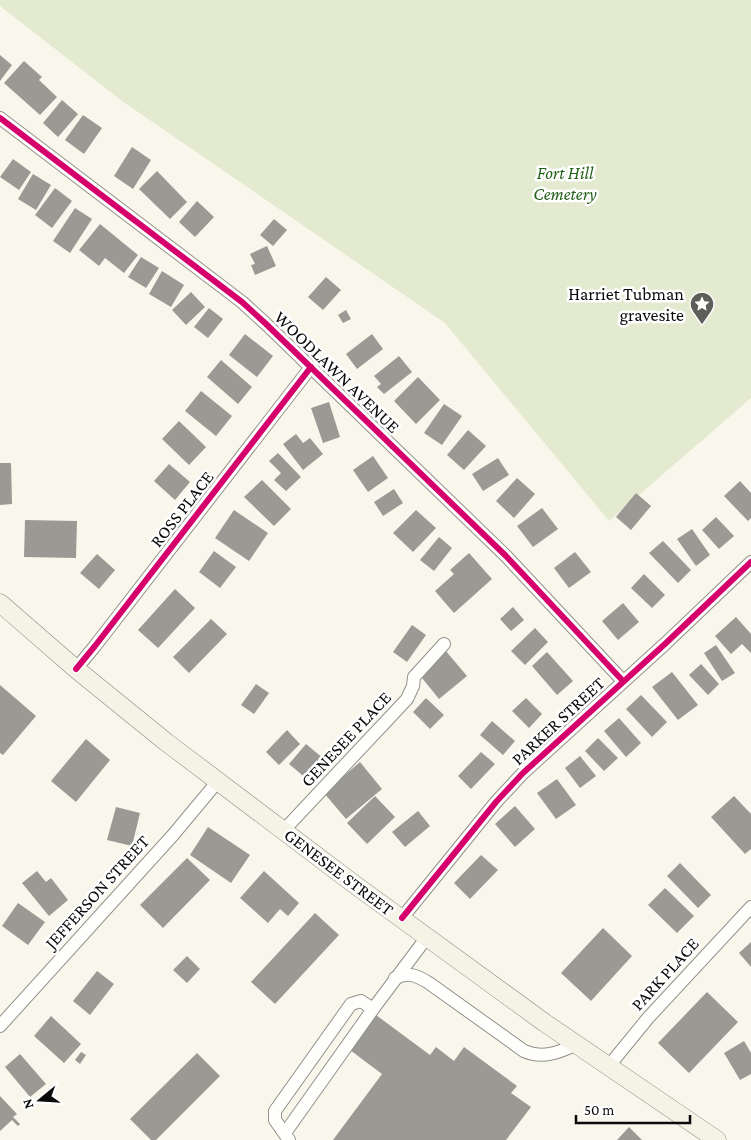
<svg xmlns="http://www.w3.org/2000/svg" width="751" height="1140" font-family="'Crimson Pro',serif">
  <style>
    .cemetery { fill: #e3ead0 }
    .building { fill: #9b9993 }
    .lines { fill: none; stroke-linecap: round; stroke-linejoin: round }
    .minor-casing { stroke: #92918c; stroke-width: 14 }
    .secondary-casing { stroke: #888782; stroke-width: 19 }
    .minor { stroke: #fefefc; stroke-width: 12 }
    .secondary { stroke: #f4f3e6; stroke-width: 18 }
    .cycleway-casing { stroke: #fff; stroke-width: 9 }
    .cycleway { stroke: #d6006c; stroke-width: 6 }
    .labels { text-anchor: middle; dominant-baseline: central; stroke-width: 5; stroke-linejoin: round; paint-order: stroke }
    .park-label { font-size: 18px; font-style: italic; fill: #256219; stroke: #fff }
    .poi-label { font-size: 18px; fill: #0a0a0a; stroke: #fff; text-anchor: end }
    .street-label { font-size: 18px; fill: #0a0a0a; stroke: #fff }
  </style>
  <rect width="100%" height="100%" fill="#f9f7ec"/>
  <path class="cemetery" d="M0,0H751V398L609,521L445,323L122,101L0,6Z"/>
  <g class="building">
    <path d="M0,55L12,65L0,81Z"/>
    <path d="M24,61L42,77L39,80L57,97L40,115L4,83Z"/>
    <path d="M62,100L78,114L58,137L43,123Z"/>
    <path d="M83,115L102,128L84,154L65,140Z"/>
    <path d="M132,147L151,160L133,189L114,176Z"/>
    <path d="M13,159L31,172L19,190L0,177Z"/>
    <path d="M157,171L187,202L170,219L139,189Z"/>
    <path d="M33,174L51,185L36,210L18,199Z"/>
    <path d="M55,188L72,201L52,228L35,215Z"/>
    <path d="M197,201L214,217L195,237L179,222Z"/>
    <path d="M75,208L92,219L70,253L53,241Z"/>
    <path d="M274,219L287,230L273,246L260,235Z"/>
    <path d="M100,224L138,255L124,273L105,258L99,266L79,250Z"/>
    <path d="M267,246L276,266L255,275L251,265L255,264L250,254Z"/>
    <path d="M141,257L159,268L146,288L128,277Z"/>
    <path d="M162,271L184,285L171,307L149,294Z"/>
    <path d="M326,277L341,290L323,310L308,297Z"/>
    <path d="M191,292L205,307L186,325L172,310Z"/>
    <path d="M209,308L223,319L208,338L194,327Z"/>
    <path d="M346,310L351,319L343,323L338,315Z"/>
    <path d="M245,334L273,356L257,377L229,355Z"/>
    <path d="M372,334L383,349L357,369L346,354Z"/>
    <path d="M399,356L412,372L384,394L377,387L381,384L374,376Z"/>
    <path d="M221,360L252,387L238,404L207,377Z"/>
    <path d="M418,377L440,400L416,424L394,401Z"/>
    <path d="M201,391L232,416L216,436L185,411Z"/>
    <path d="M329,402L340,437L323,443L311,408Z"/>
    <path d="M444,404L462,416L442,445L424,433Z"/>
    <path d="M179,421L206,447L189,465L162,439Z"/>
    <path d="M468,430L486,446L464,470L447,455Z"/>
    <path d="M296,434L303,443L310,438L323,454L303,470L283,444Z"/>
    <path d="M278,453L301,477L286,491L274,480L281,473L269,461Z"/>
    <path d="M373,456L388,478L368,492L353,470Z"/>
    <path d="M498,458L509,475L483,491L472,474Z"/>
    <path d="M0,463H11L12,504L0,505Z"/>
    <path d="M169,464L190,482L175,500L154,481Z"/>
    <path d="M517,478L535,494L514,518L496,501Z"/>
    <path d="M262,480L291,509L274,526L244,497Z"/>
    <path d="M740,481L751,493V518L748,521L724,496Z"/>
    <path d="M394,489L403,503L383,516L374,502Z"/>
    <path d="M636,493L651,506L631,530L616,517Z"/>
    <path d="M542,508L558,529L533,547L517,526Z"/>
    <path d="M234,510L268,533L249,561L215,538Z"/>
    <path d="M416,510L436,528L413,552L393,533Z"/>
    <path d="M716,517L734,536L719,549L702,530Z"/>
    <path d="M25,520L77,521L76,558L24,557Z"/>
    <path d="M692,529L710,555L696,566L677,539Z"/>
    <path d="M439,537L452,548L434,571L420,560Z"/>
    <path d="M663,541L691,570L678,583L649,553Z"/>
    <path d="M214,551L236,567L220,588L199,572Z"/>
    <path d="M575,552L591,572L569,588L554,568Z"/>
    <path d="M469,553L492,579L454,613L435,591L454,574L450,570Z"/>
    <path d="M97,554L115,570L99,589L80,573Z"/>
    <path d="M644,574L665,595L652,608L631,588Z"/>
    <path d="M175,589L195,608L158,648L138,630Z"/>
    <path d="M623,603L639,622L618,640L602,621Z"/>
    <path d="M513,607L524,620L511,631L500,619Z"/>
    <path d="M736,617L751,634V653L742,644L731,654L715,636Z"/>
    <path d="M211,619L227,634L189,673L173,657Z"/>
    <path d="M412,625L426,635L407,662L393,652Z"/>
    <path d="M535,628L548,642L525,665L511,651Z"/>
    <path d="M716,645L735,673L722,681L704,653Z"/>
    <path d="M445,650L467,676L439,699L418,673Z"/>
    <path d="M547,652L573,681L557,695L532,666Z"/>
    <path d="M701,664L719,684L708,695L689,675Z"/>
    <path d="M672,672L698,705L678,720L652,687Z"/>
    <path d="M256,684L269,693L254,714L241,705Z"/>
    <path d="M0,685L36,716L3,755L0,753Z"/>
    <path d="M641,695L667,722L652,737L626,709Z"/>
    <path d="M426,698L444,715L430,729L413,712Z"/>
    <path d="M526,698L542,714L529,728L512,711Z"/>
    <path d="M619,718L641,743L626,757L604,731Z"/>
    <path d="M492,721L515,741L503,755L480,735Z"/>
    <path d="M287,730L300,744L279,765L266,752Z"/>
    <path d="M598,738L618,758L604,771L585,751Z"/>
    <path d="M86,739L110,760L76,802L51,781Z"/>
    <path d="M306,744L324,759L308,780L289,764Z"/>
    <path d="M481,752L495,764L471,789L458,776Z"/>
    <path d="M580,756L596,776L580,788L565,768Z"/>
    <path d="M360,762L382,789L346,819L324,793Z"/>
    <path d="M557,779L576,805L556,819L537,793Z"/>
    <path d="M375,796L395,817L367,844L347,823Z"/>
    <path d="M734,796L751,814V849L745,854L711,817Z"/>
    <path d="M515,806L535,829L515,847L495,824Z"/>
    <path d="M116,807L140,813L132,846L107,840Z"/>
    <path d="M418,811L430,826L405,847L392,832Z"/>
    <path d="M208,827L250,855L231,883L190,855Z"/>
    <path d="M481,855L498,870L470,899L454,883Z"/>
    <path d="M187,858L210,880L163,928L140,905Z"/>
    <path d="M680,863L711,895L698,908L667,876Z"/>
    <path d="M37,871L46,882L51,878L68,900L49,916L22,883Z"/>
    <path d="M264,871L299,903L288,916L280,909L268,923L240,898Z"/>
    <path d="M665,888L694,916L677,933L648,905Z"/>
    <path d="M18,903L45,922L28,945L2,926Z"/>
    <path d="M315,913L339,935L275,1004L251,982Z"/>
    <path d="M603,928L632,956L591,1001L561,973Z"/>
    <path d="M751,942V967L739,953Z"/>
    <path d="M187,956L200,969L187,983L173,970Z"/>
    <path d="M97,971L114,984L90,1015L73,1001Z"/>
    <path d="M707,992L738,1022L689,1073L658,1043Z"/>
    <path d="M376,1015L430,1055L436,1047L454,1061L464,1047L517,1086L511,1093L531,1107L506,1140H333L382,1074L350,1050Z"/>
    <path d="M51,1016L81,1044L64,1063L34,1036Z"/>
    <path d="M744,1041L751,1053V1074L740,1080L724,1053Z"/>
    <path d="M81,1052L86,1055L80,1064L75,1060Z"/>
    <path d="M197,1053L220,1076L156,1140H151L130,1119Z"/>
    <path d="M20,1054L46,1084L30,1097L5,1067Z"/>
    <path d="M0,1096L17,1114L13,1117L20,1124L18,1126L12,1120L0,1131Z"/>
    <path d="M629,1127L642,1140H617Z"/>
  </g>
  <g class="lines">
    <defs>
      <g id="minor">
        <path d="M0,118L242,302L265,323L506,556L623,681"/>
        <path d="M76,669L95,646L311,367"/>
        <path d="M284,830L407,699L413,686L414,677L444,644"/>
        <path d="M402,918L496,802L523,773L666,643L751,562"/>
        <path d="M395,978C409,972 416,975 429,983L524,1051C542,1059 559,1053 576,1044"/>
        <path d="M0,1026L173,835L218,781"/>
        <path d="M608,1067L648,1018L751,907"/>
        <path d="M285,1133L373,1009L427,937"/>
        <path d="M289,1140L275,1120V1111L351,1004L361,1001L373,1009"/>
      </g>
      <path id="secondary" d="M0,603L76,669L166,742L354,884L545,1023L717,1140"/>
    </defs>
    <use href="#minor" class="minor-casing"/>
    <use href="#secondary" class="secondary-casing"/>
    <use href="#minor" class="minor"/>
    <use href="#secondary" class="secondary"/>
    <defs>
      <g id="cycleway">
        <path d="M0,118L242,302L265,323L506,556L623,681"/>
        <path d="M76,669L95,646L311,367"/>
        <path d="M402,918L496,802L523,773L666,643L751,562"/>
      </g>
    </defs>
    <use href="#cycleway" class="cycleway-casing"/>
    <use href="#cycleway" class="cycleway"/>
  </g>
  <defs>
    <symbol id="sight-pin" viewBox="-11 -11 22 30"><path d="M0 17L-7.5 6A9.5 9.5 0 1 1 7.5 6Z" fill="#5e5d59" stroke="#fff"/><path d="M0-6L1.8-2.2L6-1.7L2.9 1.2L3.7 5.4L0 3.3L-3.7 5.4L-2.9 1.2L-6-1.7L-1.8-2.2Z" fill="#fff"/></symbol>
  </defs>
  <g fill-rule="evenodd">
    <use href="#sight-pin" x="688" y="290" width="28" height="38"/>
  </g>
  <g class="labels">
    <g class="park-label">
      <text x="565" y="173">Fort Hill<tspan x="565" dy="21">Cemetery</tspan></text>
    </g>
    <g class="poi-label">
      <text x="684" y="294">Harriet Tubman<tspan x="684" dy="21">gravesite</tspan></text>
    </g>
    <g class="street-label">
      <text transform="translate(337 372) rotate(44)">WOODLAWN AVENUE</text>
      <text transform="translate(182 509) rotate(-52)">ROSS PLACE</text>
      <text transform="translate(558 721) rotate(-43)">PARKER STREET</text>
      <text transform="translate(346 739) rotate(-47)">GENESEE PLACE</text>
      <text transform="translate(339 872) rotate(37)">GENESEE STREET</text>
      <text transform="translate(97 892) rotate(-48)">JEFFERSON STREET</text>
      <text transform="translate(665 974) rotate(-48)">PARK PLACE</text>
    </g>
  </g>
  <g transform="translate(40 1100) rotate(252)" stroke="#ffffff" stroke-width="4" paint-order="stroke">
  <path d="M0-4L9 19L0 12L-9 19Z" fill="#0a0a0a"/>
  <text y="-8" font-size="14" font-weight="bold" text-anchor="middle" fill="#0a0a0a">N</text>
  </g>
  <path d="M576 1115v8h114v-8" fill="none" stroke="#0a0a0a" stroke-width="2.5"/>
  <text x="584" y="1115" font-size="15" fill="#0a0a0a" stroke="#ffffff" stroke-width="4" paint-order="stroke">50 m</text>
</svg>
